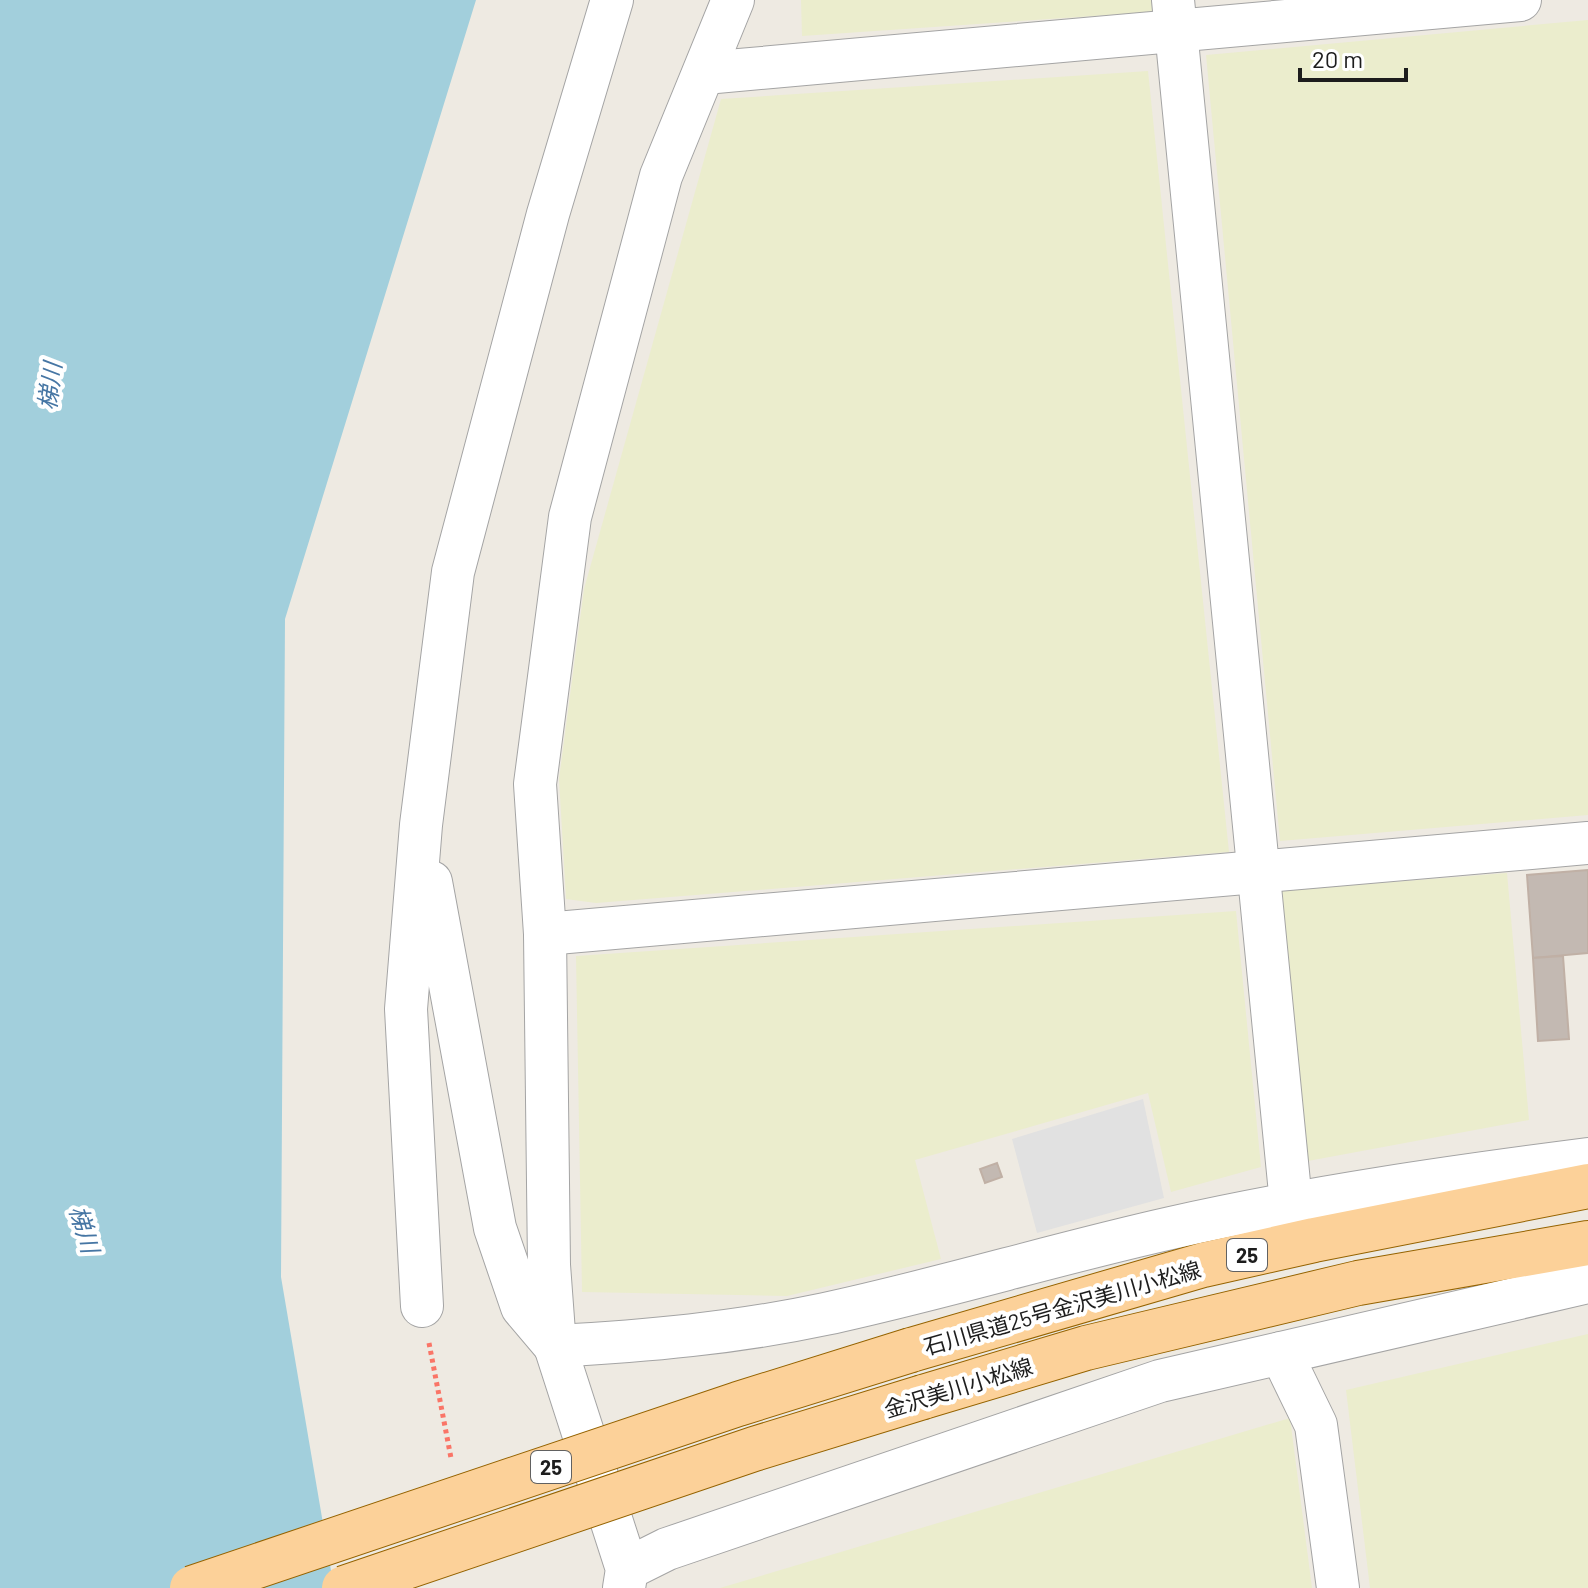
<svg xmlns="http://www.w3.org/2000/svg" width="1588" height="1588" font-family="Barlow,'Noto Sans JP',sans-serif">
  <style>
    .farmland { fill: #ebedcd }
    .parking { fill: #e1e1e1 }
    .water { fill: #a2cfdc }
    .building { fill: #c3b9b2; stroke: #c0b0a5; stroke-width: 2 }
    .lines { fill: none; stroke-linecap: round; stroke-linejoin: round }
    .minor-casing { stroke: #a4a4a4; stroke-width: 44 }
    .primary-casing { stroke: #956300; stroke-width: 46 }
    .path { stroke: #fa7567; stroke-width: 5; stroke-dasharray: 4 4; stroke-linecap: butt }
    .minor { stroke: #fff; stroke-width: 42 }
    .primary { stroke: #fcd199; stroke-width: 44 }
    .primary-bridge-casing { stroke: #956300; stroke-width: 46; stroke-linecap: butt }
    .primary-bridge { stroke: #fcd199; stroke-width: 44 }
    .labels { text-anchor: middle; dominant-baseline: central; stroke-width: 8; stroke-linejoin: round; paint-order: stroke }
    .shield { fill: #fff; stroke: #616161; stroke-width: 2 }
    .shield-label { font-size: 20px; font-weight: bold; fill: #1d1d1d }
    .street-label { font-size: 22px; fill: #1d1d1d; stroke: #fff }
    .water-label { font-size: 24px; font-style: italic; fill: #4676a4; stroke: #fff }
  </style>
  <rect width="100%" height="100%" fill="#eeeae2"/>
  <g class="farmland">
    <path d="M801,0H1152L1153,12L802,36Z"/>
    <path d="M1588,20V815L1280,841L1206,55Z"/>
    <path d="M1148,71L1229,852L596,903L566,899L559,779L584,589L721,99Z"/>
    <path d="M1507,873L1529,1120L1308,1161L1278,891Z"/>
    <path d="M1236,911L1261,1167L1171,1192L1148,1093L915,1160L941,1259L787,1296L582,1292L576,956Z"/>
    <path d="M1588,1334V1588H1370L1346,1390Z"/>
    <path d="M1290,1418L1312,1588H720Z"/>
  </g>
  <path class="parking" d="M1143,1099L1164,1198L1037,1233L1012,1139Z"/>
  <path class="water" d="M0,0H476L285,619L281,1277L334,1588H0Z"/>
  <g class="building">
    <path d="M1588,870V953L1533,958L1527,875Z"/>
    <path d="M1563,956L1569,1039L1538,1041L1533,958Z"/>
    <path d="M997,1163L1002,1177L985,1183L980,1169Z"/>
  </g>
  <g class="lines">
    <defs>
      <g id="minor">
        <path d="M1173,0L1291,1203"/>
        <path d="M705,73L1520,0"/>
        <path d="M431,882L495,1228L522,1307L555,1346"/>
        <path d="M545,934L1588,843"/>
        <path d="M422,1306L406,1009L421,825L453,572L548,214L612,0"/>
        <path d="M555,1346C646,1341 736,1333 825,1314C941,1289 1055,1254 1171,1228C1309,1197 1448,1177 1588,1159"/>
        <path d="M1281,1353L1316,1425L1338,1588"/>
        <path d="M627,1569L667,1549L1160,1381L1588,1282"/>
        <path d="M624,1588L627,1569L555,1346L549,1265L545,934L535,784L570,517L661,176L733,0"/>
      </g>
      <g id="primary">
        <path d="M911,1350L1203,1265L1314,1240L1588,1186"/>
        <path d="M923,1397L1086,1348L1358,1283L1588,1243"/>
      </g>
    </defs>
    <use href="#minor" class="minor-casing"/>
    <use href="#primary" class="primary-casing"/>
    <path class="path" d="M429,1343L451,1458"/>
    <use href="#minor" class="minor"/>
    <use href="#primary" class="primary"/>
    <defs>
      <g id="primary-bridge">
        <path d="M192,1588L738,1404L911,1350"/>
        <path d="M344,1588L754,1449L923,1397"/>
      </g>
    </defs>
    <use href="#primary-bridge" class="primary-bridge-casing"/>
    <use href="#primary-bridge" class="primary-bridge"/>
  </g>
  <g class="labels">
    <g class="shield">
      <rect x="1227" y="1239" width="40" height="32" rx="6"/>
      <rect x="531" y="1451" width="40" height="32" rx="6"/>
    </g>
    <g class="shield-label">
      <text x="1247" y="1255">25</text>
      <text x="551" y="1467">25</text>
    </g>
    <g class="street-label">
      <text transform="translate(1062 1307) rotate(-16)">石川県道25号金沢美川小松線</text>
      <text transform="translate(958 1387) rotate(-17)">金沢美川小松線</text>
    </g>
    <g class="water-label">
      <text transform="translate(49 386) rotate(-83)">梯川</text>
      <text transform="translate(85 1229) rotate(73)">梯川</text>
    </g>
  </g>
  <path d="M1300 68v12h106v-12" fill="none" stroke="#1d1d1d" stroke-width="4"/>
  <text x="1312" y="68" font-size="24" fill="#1d1d1d" stroke="#ffffff" stroke-width="6" paint-order="stroke">20 m</text>
</svg>
